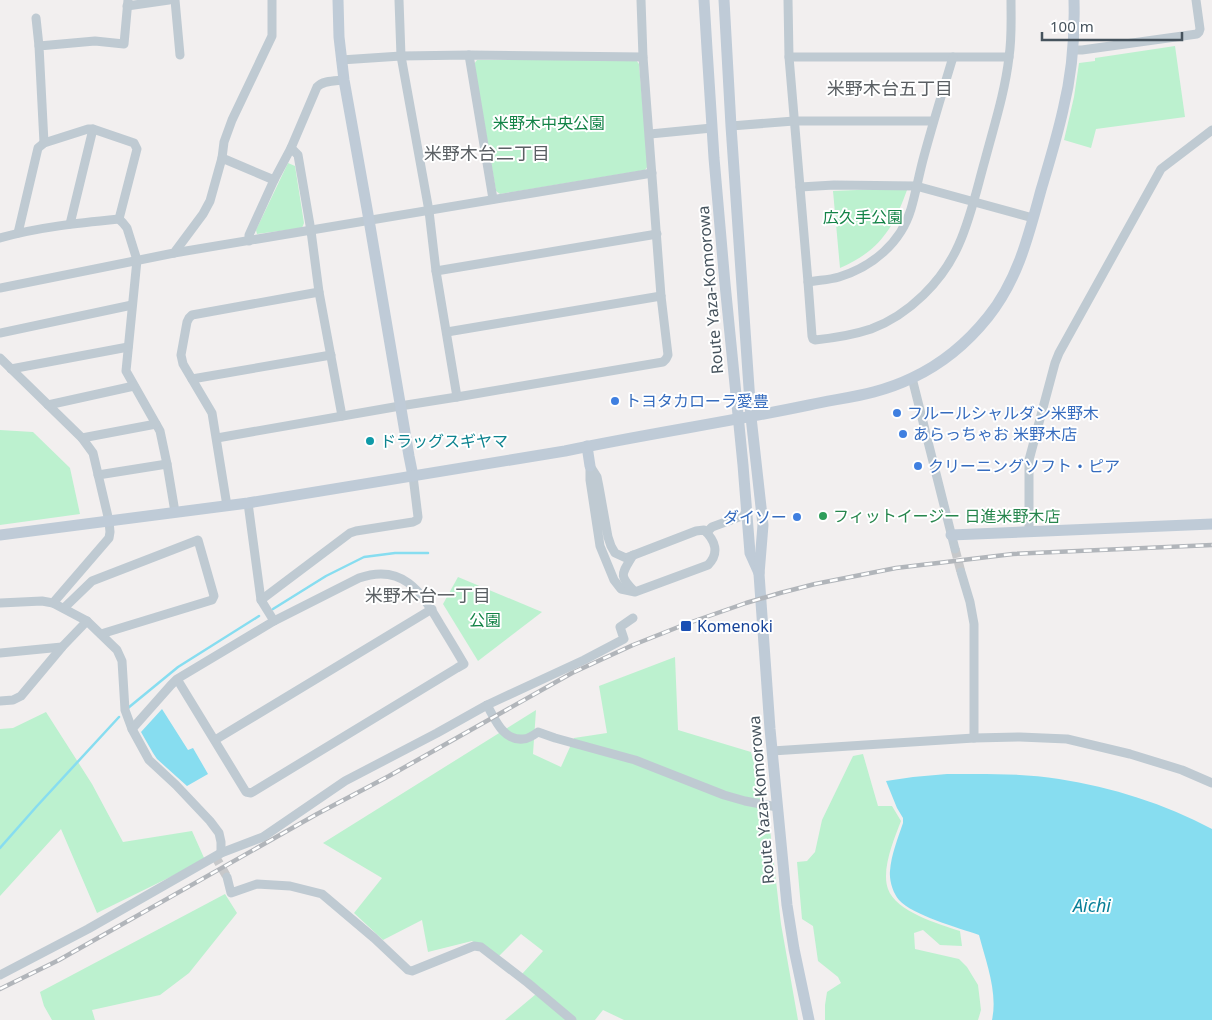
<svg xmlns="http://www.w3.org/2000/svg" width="1212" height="1020" font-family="'Noto Sans','Noto Sans JP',sans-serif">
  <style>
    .green { fill: #bcf1cf }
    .water { fill: #87ddf0 }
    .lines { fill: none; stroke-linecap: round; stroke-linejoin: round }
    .stream { stroke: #87ddf0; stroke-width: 2.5 }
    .street-tunnel { stroke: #c7c8ca; stroke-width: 9; stroke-dasharray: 9 4.5; stroke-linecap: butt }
    .street { stroke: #bfcad2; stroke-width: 9 }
    .secondary { stroke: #bfcbd7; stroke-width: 11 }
    .rail-casing { stroke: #b1b5ba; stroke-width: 4.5 }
    .rail { stroke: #fff; stroke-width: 2.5; stroke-dasharray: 8; stroke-linecap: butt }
    .shop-dot { fill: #3f7fe0; stroke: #fff; stroke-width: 2 }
    .culture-dot { fill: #0f9aa8; stroke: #fff; stroke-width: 2 }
    .leisure-dot { fill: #2e9e5b; stroke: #fff; stroke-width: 2 }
    .transit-dot { fill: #1a4fb4; stroke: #fff; stroke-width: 2 }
    .labels { text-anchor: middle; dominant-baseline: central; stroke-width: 4; stroke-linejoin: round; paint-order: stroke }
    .park-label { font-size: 16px; fill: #138347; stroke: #fff }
    .street-label { font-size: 16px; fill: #46535d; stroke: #fff }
    .shop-label { font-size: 16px; fill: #366cbe; stroke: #fff; text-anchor: start }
    .culture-label { font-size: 16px; fill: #0d838f; stroke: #fff; text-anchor: start }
    .leisure-label { font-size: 16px; fill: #27864d; stroke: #fff; text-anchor: start }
    .transit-label { font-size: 16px; fill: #164399; stroke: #fff; text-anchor: start }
    .neighbourhood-label { font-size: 18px; fill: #5b6064; stroke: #fff }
    .water-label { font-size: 18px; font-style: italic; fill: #087f98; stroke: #fff }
  </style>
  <rect width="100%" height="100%" fill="#f2efef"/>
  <g class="green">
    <path d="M1175,46L1185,117L1096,129L1091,148L1064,140L1074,97L1079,63L1095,61V58Z"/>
    <path d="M477,60H636L639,64L648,166L645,170L500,194L496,191L474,64Z"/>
    <path d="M288,163L295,166L304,223L302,228L257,234L256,230Z"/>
    <path d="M904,188L907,190C893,229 879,251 840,268L833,191Z"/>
    <path d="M0,430L33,432L70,468L80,514L0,525Z"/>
    <path d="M458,577L542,612L478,661L443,604Z"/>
    <path d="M675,657L678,730L751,752L769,821L781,924L798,1020H624L603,1010L595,1020H505L542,989L522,974L543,951L521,934L499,956L472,941L428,952L422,920L383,940L354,913L382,878L323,843L536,710L533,754L561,767L574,738L607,733L599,686Z"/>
    <path d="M46,712L92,784L123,842L192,831L205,860L97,913L61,829L0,896V729L13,728Z"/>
    <path d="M863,754L878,806H892L901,821C894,839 881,870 888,889C896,912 939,924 960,931L962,946L940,945L923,930L914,933L915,949L959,959L967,967L978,985L981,1010L978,1020H825V1005L827,992L841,983L838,977L818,961L813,926L802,919L797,862L807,861L815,852L822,820L853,756Z"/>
    <path d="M225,894L237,913L189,973L160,995L92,1010L95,1020H52L44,1006L40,992Z"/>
  </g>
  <g class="water">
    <path d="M162,709L188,750L193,748L208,774L187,786L157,759L153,753L141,732Z"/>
    <path d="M947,774C985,774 1022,773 1059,779C1112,787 1165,804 1212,829V1020H992C998,992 986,962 979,935C959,928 912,915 899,900C893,893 889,880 890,871C891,855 898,838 903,823V818L897,808L886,781L913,777Z"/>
  </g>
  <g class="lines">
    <g class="stream">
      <path d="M273,609L326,576L364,557L395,553H428"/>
      <path d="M128,708L178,667L259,616"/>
      <path d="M0,848L37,806L119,717"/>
    </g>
    <g class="street-tunnel">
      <path d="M955,549L961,572"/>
      <path d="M215,856L227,877"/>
    </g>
    <g class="street">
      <path d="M175,0L180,55"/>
      <path d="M399,0L401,56L429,211L436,271L457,397"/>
      <path d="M788,0L789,57L808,282L812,336L813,339L815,340C834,338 853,335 871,329C909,315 943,281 959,244C971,217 977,188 985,160C994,126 1005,92 1009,57C1012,38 1011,19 1011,0"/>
      <path d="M127,6L169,0"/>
      <path d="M36,18L39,46"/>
      <path d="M1073,50H1082L1197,34L1199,32L1200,29L1196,0"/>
      <path d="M469,55L493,199"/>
      <path d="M789,57H1009"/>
      <path d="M341,60L401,56L469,55L643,57"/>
      <path d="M731,126L794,121H933"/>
      <path d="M650,134L712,128"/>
      <path d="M44,143L39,46L95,41L124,44L128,0"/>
      <path d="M291,148L298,155L311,231L319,292L342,416"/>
      <path d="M222,158L274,180"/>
      <path d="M800,187L834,185L916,186L1033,218"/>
      <path d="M70,224L93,129"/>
      <path d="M18,233L38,148L44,143L88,129H93L134,143L137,149L119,219L123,223L127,228L137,260L126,371L160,431L167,464L175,512"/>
      <path d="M0,238C39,227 79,223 119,219"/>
      <path d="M249,241V235L274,180L291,148L317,87C323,80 335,81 344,80"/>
      <path d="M174,253L652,173"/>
      <path d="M436,271L657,234"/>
      <path d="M808,282C819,280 829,280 839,277C872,267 901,243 911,209C916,192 919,174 924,156C933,123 943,90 953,57"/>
      <path d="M0,288L174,253L203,214L210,201L222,158L224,142L232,120L272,36V0"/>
      <path d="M447,332L661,296"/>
      <path d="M0,333L132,305"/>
      <path d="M0,358L82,438L93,453L109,521L110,532L109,538L53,603"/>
      <path d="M11,369L128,347"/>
      <path d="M912,378L955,549"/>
      <path d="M192,379L331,355"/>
      <path d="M48,405L134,386"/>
      <path d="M82,438L156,424"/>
      <path d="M217,438L400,406L457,397L663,362L666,359L668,355L661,296L643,57L641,0"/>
      <path d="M590,466L597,477L599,487L608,537L611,546L615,553L626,558L696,531L704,530C715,540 720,553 708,565L635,592L621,589L614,580L600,546L590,480Z"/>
      <path d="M98,475L167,464"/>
      <path d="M248,503L261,600L274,621"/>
      <path d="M227,506L212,413L183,364L181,355L187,322L189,318L192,315L319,292"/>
      <path d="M707,532L712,527L747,514"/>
      <path d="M1029,532V460L1055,363L1059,353L1161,169L1212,130"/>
      <path d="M633,555C622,574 618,575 634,591"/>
      <path d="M961,572L970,602L974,624V738"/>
      <path d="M261,600L350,533L356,531L413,522L417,520L418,517L413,476"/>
      <path d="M0,603L42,601L53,603L87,621L117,650L122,661L125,710L132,729L149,760L176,785L210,821L219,833L221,842V853"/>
      <path d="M64,608L92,581L198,540L214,596L212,600L101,634"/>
      <path d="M0,653L62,647"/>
      <path d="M0,701L13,700L21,696L62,647L87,621"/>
      <path d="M487,705C495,719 503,741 523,739C528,739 534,735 538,732L555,738L635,760L724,795L745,801L777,807"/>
      <path d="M132,729L171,685L177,679L274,621L359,578C402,563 421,591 440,624C448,637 456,650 464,664L457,668L251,793L246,792L177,679"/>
      <path d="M215,740L432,609"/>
      <path d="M772,751L974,738L1020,737L1067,739L1130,754L1182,770L1212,783"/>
      <path d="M227,877L231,893L257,884L290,886L322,894L374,938L408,970L412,971L474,946L481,947L528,983L572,1020"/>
      <path d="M0,975L88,929L221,853L263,837L345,781L437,733L487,705L584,660L624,639L620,627L633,618"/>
    </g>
    <g class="secondary">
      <path d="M338,0L339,37L344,80L369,220L409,456L413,476"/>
      <path d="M704,0L707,49L714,158L725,284L743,465L750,553L759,573"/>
      <path d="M724,0L731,126L751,417L763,525L759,574L770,729L787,905L794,949L809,1020"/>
      <path d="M587,446L590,466"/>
      <path d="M0,535L248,503L565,451C646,434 728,422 809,405C846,397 877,395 912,378C942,364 968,342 988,317C1018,280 1029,234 1041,190C1049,163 1057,137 1063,110C1072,74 1075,37 1074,0"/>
      <path d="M951,535L1212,524"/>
    </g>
    <defs>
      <path id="rail" d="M0,989L59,960L317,814L389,776L572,673L633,645L686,624L746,603L780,593L815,584L896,568L1013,554L1212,545"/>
    </defs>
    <use href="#rail" class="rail-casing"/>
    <use href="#rail" class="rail"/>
  </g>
  <g class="shop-dot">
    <circle cx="615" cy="401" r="5"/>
    <circle cx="897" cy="413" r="5"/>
    <circle cx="903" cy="434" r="5"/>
    <circle cx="918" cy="466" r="5"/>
    <circle cx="797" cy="517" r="5"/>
  </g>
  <circle class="culture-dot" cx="370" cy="441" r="5"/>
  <circle class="leisure-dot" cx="823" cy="516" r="5"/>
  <rect class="transit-dot" x="680" y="620" width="12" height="12" rx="2.5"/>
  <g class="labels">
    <g class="park-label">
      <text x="549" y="123">米野木中央公園</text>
      <text x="863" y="217">広久手公園</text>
      <text x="485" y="620">公園</text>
    </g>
    <g class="street-label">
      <text transform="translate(710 290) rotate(-95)">Route Yaza-Komorowa</text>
      <text transform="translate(761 800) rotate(-95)">Route Yaza-Komorowa</text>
    </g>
    <g class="shop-label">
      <text x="625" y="401">トヨタカローラ愛豊</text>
      <text x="907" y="413">フルールシャルダン米野木</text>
      <text x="913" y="434">あらっちゃお 米野木店</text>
      <text x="928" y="466">クリーニングソフト・ピア</text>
      <text x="787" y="517" text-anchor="end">ダイソー</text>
    </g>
    <g class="culture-label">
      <text x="380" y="441">ドラッグスギヤマ</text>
    </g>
    <g class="leisure-label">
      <text x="833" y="516">フィットイージー 日進米野木店</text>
    </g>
    <g class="transit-label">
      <text x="697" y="626">Komenoki</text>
    </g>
    <g class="neighbourhood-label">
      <text x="890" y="88">米野木台五丁目</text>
      <text x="487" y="153">米野木台二丁目</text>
      <text x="428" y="595">米野木台一丁目</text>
    </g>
    <g class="water-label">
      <text x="1092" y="905">Aichi</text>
    </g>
  </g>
  <path d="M1042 32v8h140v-8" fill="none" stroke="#46535d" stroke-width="2.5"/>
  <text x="1050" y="32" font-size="15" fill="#46535d" stroke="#ffffff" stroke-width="4" paint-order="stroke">100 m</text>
</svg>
